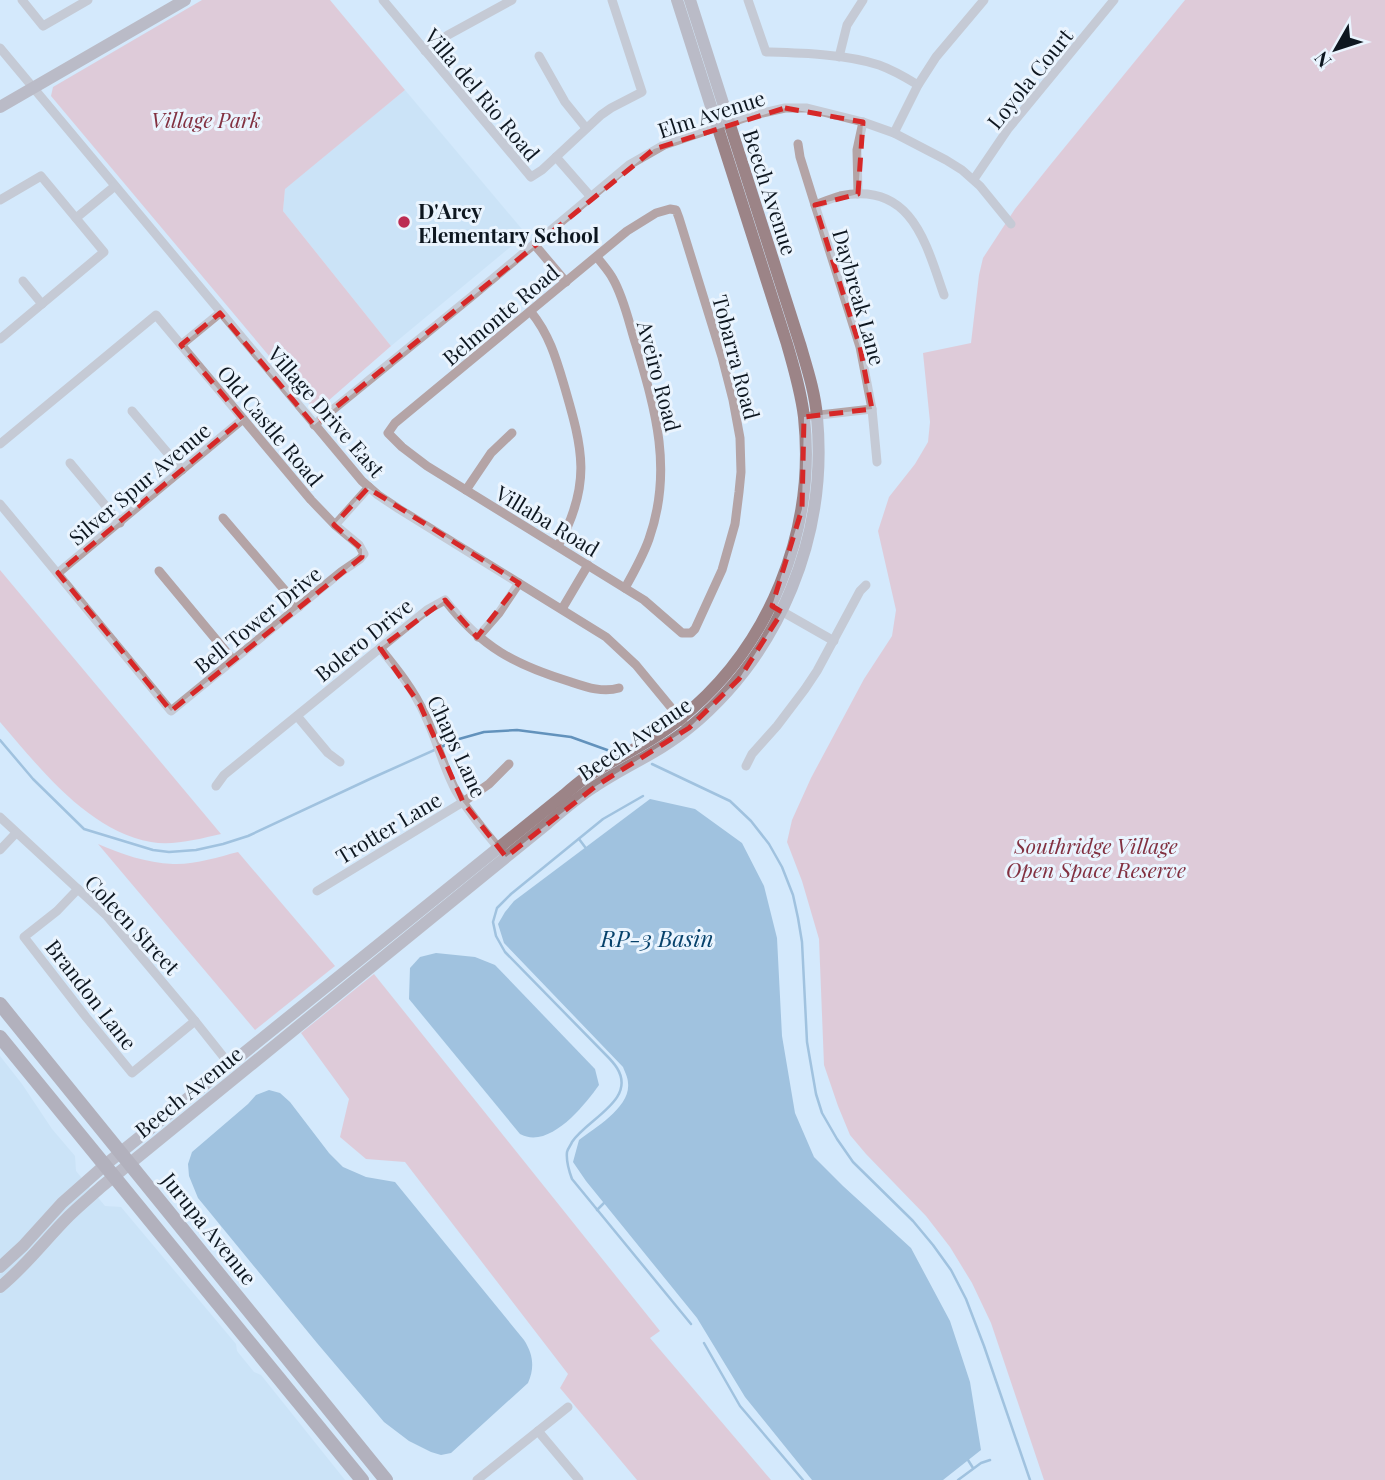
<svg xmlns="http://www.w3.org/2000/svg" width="1385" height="1480" font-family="'Playfair Display',serif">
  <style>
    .built { fill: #c2dbf1 }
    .green { fill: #eba7b0 }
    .water { fill: #6292bc }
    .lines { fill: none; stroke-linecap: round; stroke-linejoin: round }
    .stream { stroke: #6292bc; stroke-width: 2.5 }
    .street { stroke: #b4a4a6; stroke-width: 9 }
    .secondary { stroke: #9c8487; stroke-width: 12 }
    .primary { stroke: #8a6d71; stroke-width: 14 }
    .marked { fill: none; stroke: #d62828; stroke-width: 5; stroke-dasharray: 14 9; stroke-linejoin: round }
    .poi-dot { fill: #bc2c52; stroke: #eaf4fe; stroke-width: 2.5 }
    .labels { text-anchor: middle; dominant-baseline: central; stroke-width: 6; stroke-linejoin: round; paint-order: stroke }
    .street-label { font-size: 21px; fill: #0e1720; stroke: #eaf4fe }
    .park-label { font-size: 21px; font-style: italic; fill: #823141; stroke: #eaf4fe }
    .poi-label { font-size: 21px; font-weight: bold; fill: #0e1720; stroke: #eaf4fe; text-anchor: start }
    .water-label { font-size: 23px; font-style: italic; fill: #07426b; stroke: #eaf4fe }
  </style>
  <rect width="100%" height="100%" fill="#d4e9fc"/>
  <g class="built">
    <path d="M405,90L526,234L391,346L283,211L285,188Z"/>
    <path d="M0,1056L22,1084L52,1129L75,1156L76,1171L105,1206L121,1207L236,1344L237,1351L254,1372L261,1375L345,1480H0Z"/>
  </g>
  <g class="green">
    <path d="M202,0H330L405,90L285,189L283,211L391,346L320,408L312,407L51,96L53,87Z"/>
    <path d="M1185,0H1385V1480H1044L991,1323L972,1283L950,1247L926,1216L866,1154L850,1135L838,1106L824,1065L819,939L802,881L787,842L792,820L811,778L864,679L892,636L896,610L878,531L889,497L915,464L928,442L930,422L923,353L971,343L979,275L983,258L1015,209L1051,164Z"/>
    <path d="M0,570L221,834C199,839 173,846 151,842C88,831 39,767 0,722Z"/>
    <path d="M98,844C122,854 146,863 173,864C194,865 218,857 238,852L335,966L255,1030Z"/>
    <path d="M374,974L660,1331L650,1338L771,1480H637L560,1388L568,1374L405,1162L366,1159L340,1137L349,1099L301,1033Z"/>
  </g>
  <g class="water">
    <path d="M650,799L695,809L742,843L764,886L777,938L782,1036L795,1113L814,1157L843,1186L911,1248L950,1321L970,1382L981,1450L943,1480H812L745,1397L697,1318L586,1181L573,1162L579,1140C595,1128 631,1107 628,1083C628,1078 625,1072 623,1067L504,943L498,924L505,912L514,901Z"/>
    <path d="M436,953L475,957L495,965L595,1069L599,1085C584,1106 549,1150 520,1134L409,999L410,968L420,957Z"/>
    <path d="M269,1090L280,1093L290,1102L329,1153L343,1167L366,1177L395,1182L524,1340C533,1354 535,1367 528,1383L451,1453L441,1455L431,1452L409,1441L384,1422L317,1343L198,1198L189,1176L188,1164L192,1152L248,1104L256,1095Z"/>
  </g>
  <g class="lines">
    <g class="stream">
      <path d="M0,740L33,779L84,829L153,850L169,852L196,850L223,844L248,836L372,778L459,739L484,732L517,730L571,737L610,751"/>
      <path d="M652,764L730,801L751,821L769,844L782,867L793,895L798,918L802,942L807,1042L816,1094L822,1113L837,1139L853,1162L913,1221L933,1245L951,1270L966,1299L984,1346L1030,1480"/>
      <path d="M643,796L603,819L511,894L497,908L493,922L496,936L505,952L606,1055C610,1059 614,1063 617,1068C637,1100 587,1119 572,1142C571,1145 568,1148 567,1152C566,1161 569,1171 572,1179L691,1324"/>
      <path d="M579,839L585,847"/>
      <path d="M597,1210L604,1203"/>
      <path d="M704,1343L740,1406L803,1480"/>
      <path d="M968,1460L973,1468"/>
      <path d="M958,1480L981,1463L990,1460"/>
    </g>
    <g class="street">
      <path d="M22,0L43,26L88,0"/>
      <path d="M383,0L531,177L542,170L601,115L611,108L642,92L612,0"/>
      <path d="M748,0L766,52C800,53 847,54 879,65C893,70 905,77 918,85"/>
      <path d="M0,48L362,481L378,495L399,509L606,637L636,665L683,722"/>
      <path d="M425,51L448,35L512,0"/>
      <path d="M539,56L565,102L586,128"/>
      <path d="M839,57L847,25L863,0"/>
      <path d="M894,133L918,85L936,57L984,0"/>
      <path d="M798,144L800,157L815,205L860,347L872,409L877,462"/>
      <path d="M556,157L591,197"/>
      <path d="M974,179L1008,129L1114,0"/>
      <path d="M858,194L857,150L863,122"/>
      <path d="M0,200L41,176L104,252L0,339"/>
      <path d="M815,205C823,202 832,198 840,196C912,181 926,244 944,295"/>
      <path d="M670,209L676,210L679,218L722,357L733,400L740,438L741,472L739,492L735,524L722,570L695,629L691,633H682L644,600L427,466L402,447L388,433L395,423L627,231L656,213Z"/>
      <path d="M76,218L115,186"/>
      <path d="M534,244L566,282"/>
      <path d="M597,257C602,264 609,271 613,279C624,298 629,323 636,345C656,411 673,471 649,539C643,556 634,572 625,588"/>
      <path d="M23,281L42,304"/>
      <path d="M531,312C549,334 556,358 564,385C583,450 592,484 558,546"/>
      <path d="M181,345L220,313"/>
      <path d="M132,411L182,470"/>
      <path d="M811,416L872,409"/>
      <path d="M314,425L471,297L629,165L664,145L753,115L785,108H807L863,122L894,133L946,160L962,170L980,186L1011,224"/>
      <path d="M0,444L156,315L311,500L335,525L359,545L364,554L360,559L341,572L171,711L0,504"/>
      <path d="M70,463L120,523"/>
      <path d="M466,490L491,453L512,433"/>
      <path d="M223,518L299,607"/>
      <path d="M335,525L369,487"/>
      <path d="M159,571L233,660"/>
      <path d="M58,573L243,419"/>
      <path d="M776,608L834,641"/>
      <path d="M562,609L588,565"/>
      <path d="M478,637L499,613L519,583"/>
      <path d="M380,648C397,669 414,690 425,715C437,740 443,767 456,791C469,813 485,832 502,852"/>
      <path d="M297,716L328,753L340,762"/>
      <path d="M746,766L752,754L777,726L805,689L817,671L860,591L866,585"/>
      <path d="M216,786L224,775L427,610L445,600C481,647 515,665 571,682C586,687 603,693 619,688"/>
      <path d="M0,817L107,916L195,1021L230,1065"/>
      <path d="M0,850L16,833"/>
      <path d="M78,889L57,911L24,937L86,1017L132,1073L195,1021"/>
      <path d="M317,891L463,802L489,784L509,764"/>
      <path d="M538,1431L579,1480"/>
      <path d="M477,1480L568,1407"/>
    </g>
    <g class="secondary">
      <path d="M0,107L185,0"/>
      <path d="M0,1267L23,1246L62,1203L105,1165L564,795C571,789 578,783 585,778C616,757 651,743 680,719C770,647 816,531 804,417C801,392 794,368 787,344L677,0"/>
      <path d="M0,1287C26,1266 45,1240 69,1216C79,1206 90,1197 101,1187L548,823C563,810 578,797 594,787C625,766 660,752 689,728C781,652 828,535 817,417C815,392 807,368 800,344L690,0"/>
    </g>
    <g class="primary">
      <path d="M0,1004L386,1480"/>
      <path d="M0,1037L362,1480"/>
    </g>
  </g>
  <path d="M0 0H1385V1480H0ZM785,108L863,122L858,194L815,205L860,347L872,409L804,417L802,509L772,606L782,612L739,679L689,728L596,786L506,857L463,802L420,705L380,648L445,600L477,637L519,583L368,488L334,525L362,549V557L171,711L58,573L243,419L181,345L220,313L314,425L654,149Z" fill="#d4e9fc" fill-opacity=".55" fill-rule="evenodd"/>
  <path class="marked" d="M785,108L863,122L858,194L815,205L860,347L872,409L804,417L802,509L772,606L782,612L739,679L689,728L596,786L506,857L463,802L420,705L380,648L445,600L477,637L519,583L368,488L334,525L362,549V557L171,711L58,573L243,419L181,345L220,313L314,425L654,149Z"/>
  <circle class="poi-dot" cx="404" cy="222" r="7"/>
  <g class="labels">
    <g class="street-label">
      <text transform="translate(1029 78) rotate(-51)">Loyola Court</text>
      <text transform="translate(483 94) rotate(50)">Villa del Rio Road</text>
      <text transform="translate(711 113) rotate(-18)">Elm Avenue</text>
      <text transform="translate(771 192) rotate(72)">Beech Avenue</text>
      <text transform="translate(860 297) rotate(74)">Daybreak Lane</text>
      <text transform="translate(500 314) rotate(-40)">Belmonte Road</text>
      <text transform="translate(737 357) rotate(75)">Tobarra Road</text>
      <text transform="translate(660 376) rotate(75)">Aveiro Road</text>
      <text transform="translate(327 411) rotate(49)">Village Drive East</text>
      <text transform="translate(271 425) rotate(50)">Old Castle Road</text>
      <text transform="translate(139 483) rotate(-40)">Silver Spur Avenue</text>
      <text transform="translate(548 520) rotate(31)">Villaba Road</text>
      <text transform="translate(257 619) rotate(-39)">Bell Tower Drive</text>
      <text transform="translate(363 639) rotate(-39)">Bolero Drive</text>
      <text transform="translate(634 738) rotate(-34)">Beech Avenue</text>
      <text transform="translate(458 746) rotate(65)">Chaps Lane</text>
      <text transform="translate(388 827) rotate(-31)">Trotter Lane</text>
      <text transform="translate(133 924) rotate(47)">Coleen Street</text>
      <text transform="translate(92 994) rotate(52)">Brandon Lane</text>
      <text transform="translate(188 1091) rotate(-39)">Beech Avenue</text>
      <text transform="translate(210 1228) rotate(51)">Jurupa Avenue</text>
    </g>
    <g class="park-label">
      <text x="206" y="119">Village Park</text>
      <text x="1096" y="845">Southridge Village<tspan x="1096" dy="24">Open Space Reserve</tspan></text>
    </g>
    <g class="poi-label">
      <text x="418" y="210">D'Arcy<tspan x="418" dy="24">Elementary School</tspan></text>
    </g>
    <g class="water-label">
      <text x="657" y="937">RP-3 Basin</text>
    </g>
  </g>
  <g transform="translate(1336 49) rotate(231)" stroke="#eaf4fe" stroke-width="5" paint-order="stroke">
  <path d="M0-5L12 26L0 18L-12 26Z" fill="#0e1720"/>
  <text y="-10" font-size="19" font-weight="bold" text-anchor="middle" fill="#0e1720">N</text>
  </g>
</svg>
